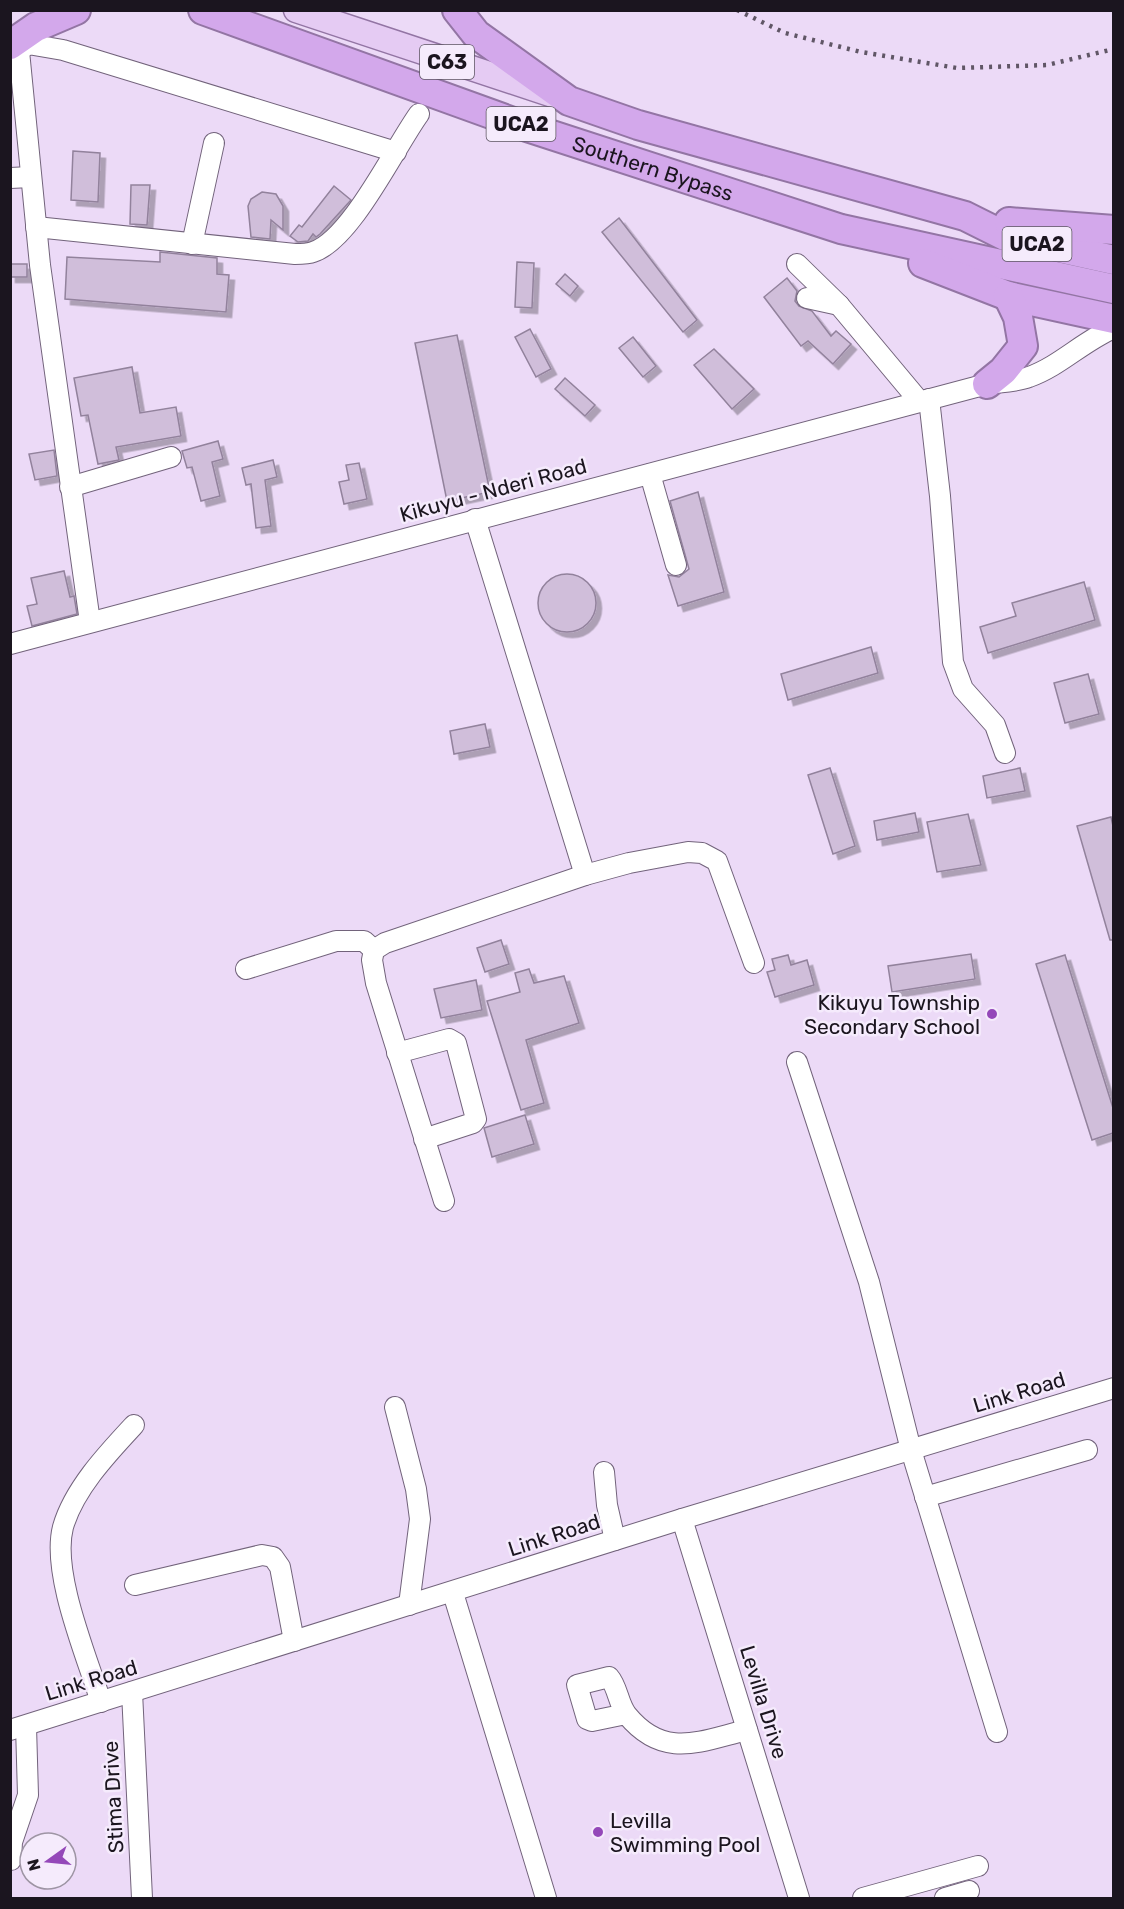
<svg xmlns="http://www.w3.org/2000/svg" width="1124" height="1909" font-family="Rubik,sans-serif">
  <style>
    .building { fill: #d0beda; stroke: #92829c; stroke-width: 1.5; filter: url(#shadow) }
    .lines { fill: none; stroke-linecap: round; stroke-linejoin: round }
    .minor-casing { stroke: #72637b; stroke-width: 22 }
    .major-casing { stroke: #9375a4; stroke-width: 27 }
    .highway-casing { stroke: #9375a4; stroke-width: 32 }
    .minor { stroke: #fff; stroke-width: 20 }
    .major { stroke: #e5cbf3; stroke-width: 24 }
    .highway { stroke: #d3a8eb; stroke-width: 28 }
    .rail { stroke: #605666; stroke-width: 4.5; stroke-dasharray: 3 6; stroke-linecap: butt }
    .poi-dot { fill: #9448b9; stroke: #f5ebfc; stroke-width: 2 }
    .labels { text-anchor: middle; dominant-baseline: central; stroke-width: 5; stroke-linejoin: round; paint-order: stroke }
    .shield { fill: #f5ebfc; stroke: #5c5561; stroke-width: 1.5 }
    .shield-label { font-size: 20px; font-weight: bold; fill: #1b151f }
    .street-label { font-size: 21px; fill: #1b151f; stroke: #f5ebfc }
    .poi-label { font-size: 21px; fill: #1b151f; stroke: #f5ebfc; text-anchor: end }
  </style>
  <defs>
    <filter id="shadow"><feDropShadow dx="5.5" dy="5.5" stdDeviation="0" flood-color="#0004"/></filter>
  </defs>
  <rect width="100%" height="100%" fill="#ecdaf7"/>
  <g class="building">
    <path d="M73,151L100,153L98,202L71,200Z"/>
    <path d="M131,185H150L147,225L130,224Z"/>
    <path d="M334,186L351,200L320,234L316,237L313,234L308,241L298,242L290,236L299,225L302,227Z"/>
    <path d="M262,192L276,194L283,206V230L271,220L270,239L251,237L248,206L251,199Z"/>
    <path d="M619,218L697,320L683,332L602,232Z"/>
    <path d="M160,252L217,258V274L229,275L226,312L65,299L67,257L160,262Z"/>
    <path d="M517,262L534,263L532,308L515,307Z"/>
    <rect x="10" y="264" width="17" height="13"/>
    <path d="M565,274L578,286L570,296L556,284Z"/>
    <path d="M787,278L797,291L795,301L799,306L812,311L831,336L836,331L851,344L833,364L808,341L801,346L764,297Z"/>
    <path d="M530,329L551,369L536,377L515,337Z"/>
    <path d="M457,335L490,492L447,501L415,343Z"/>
    <path d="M633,337L656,366L643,377L619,348Z"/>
    <path d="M714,349L754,389L732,409L694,365Z"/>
    <path d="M132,367L140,413L176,407L181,436L116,447L119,460L98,464L88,415L81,416L74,378Z"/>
    <path d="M565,378L595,405L585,416L555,389Z"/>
    <path d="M218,441L223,459L212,462L220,496L201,501L192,467L187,468L182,451Z"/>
    <path d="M54,450L57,476L35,480L29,454Z"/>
    <path d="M273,460L277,477L265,480L271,526L256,528L251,484L246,485L242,468Z"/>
    <path d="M359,463L367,499L344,504L339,482L349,480L346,465Z"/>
    <path d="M698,492L724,592L678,606L668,575L679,577L689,569L670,501Z"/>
    <path d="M64,571L70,597L74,596L77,614L32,626L27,606L37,604L31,578Z"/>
    <circle cx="567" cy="603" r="29"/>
    <path d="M1084,582L1095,620L988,653L980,627L1016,616L1012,603Z"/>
    <path d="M871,647L878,673L788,700L781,674Z"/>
    <path d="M1088,674L1099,714L1065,723L1054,683Z"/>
    <path d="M485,724L490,747L454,754L450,731Z"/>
    <path d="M830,768L855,846L833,854L808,775Z"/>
    <path d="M1020,768L1025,791L987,798L983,776Z"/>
    <path d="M915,813L919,832L877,840L874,821Z"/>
    <path d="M968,814L981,865L937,872L927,822Z"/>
    <path d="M1111,817L1113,826V940H1110L1077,826Z"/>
    <path d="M501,940L509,964L485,972L477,948Z"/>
    <path d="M971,954L975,979L892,992L888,966Z"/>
    <path d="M788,955L791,965L807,960L814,985L775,997L767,972L775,970L772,959Z"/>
    <path d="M1065,955L1113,1108V1133L1092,1140L1036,964Z"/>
    <path d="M529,969L534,983L564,976L579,1023L526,1040L544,1103L521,1110L487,1001L520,992L515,973Z"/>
    <path d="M476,980L482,1010L441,1018L434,989Z"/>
    <path d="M525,1115L534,1144L492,1157L484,1128Z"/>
  </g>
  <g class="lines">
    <defs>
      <g id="minor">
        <path d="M10,178L31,177"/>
        <path d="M36,227L295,254C301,254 308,254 313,252C351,240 395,147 419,114"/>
        <path d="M192,244L214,143"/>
        <path d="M797,264L839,305L920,402"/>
        <path d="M807,298L839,305"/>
        <path d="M929,399L940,496L953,662L963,689L995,725L1005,753"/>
        <path d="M650,474L676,565"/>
        <path d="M70,487L171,457"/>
        <path d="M475,519L585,875"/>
        <path d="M90,622L40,265L19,51L28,44L63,50L396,152"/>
        <path d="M10,644L987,384C1001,382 1016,382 1029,377C1060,366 1083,341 1114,328"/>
        <path d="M246,969L336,941H364L374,950"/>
        <path d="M397,1053L449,1039L456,1043L476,1119L473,1123L424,1139"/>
        <path d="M797,1062L869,1282L911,1450L997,1732"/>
        <path d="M444,1201L376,983L372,960L374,950L385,943L585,875L629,863L688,852L702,853L717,861L754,963"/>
        <path d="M395,1407L416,1489L420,1519L409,1605"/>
        <path d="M604,1472L607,1505L615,1540"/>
        <path d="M925,1497L1087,1450"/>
        <path d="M682,1519L799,1898"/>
        <path d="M135,1585L262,1555L273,1557L280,1567L294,1641"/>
        <path d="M453,1593L546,1898"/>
        <path d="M132,1692L142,1898"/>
        <path d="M101,1702C87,1657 51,1573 63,1527C74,1489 107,1454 134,1425"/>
        <path d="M626,1714L592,1721L587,1719L577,1685L609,1677C618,1687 618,1704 627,1715C664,1760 700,1741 747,1730"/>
        <path d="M10,1730L682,1519L1114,1388"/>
        <path d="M11,1860L12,1842L28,1795L26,1726"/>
        <path d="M863,1898L978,1866"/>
        <path d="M945,1898L969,1891"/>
      </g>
      <path id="major" d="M296,10L556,96"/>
      <g id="highway">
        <path id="s1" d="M203,10L527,127L841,229L1114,289"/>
        <path d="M457,10L476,34L569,101L638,125L965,216L1005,236L1114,260"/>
        <path d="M10,45L36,27L76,10"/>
        <path d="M1009,222L1114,230"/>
        <path d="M923,263L1008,296L1114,319"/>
        <path d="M987,384L1003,371L1023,346L1018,317L1008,296"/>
      </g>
    </defs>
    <use href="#minor" class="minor-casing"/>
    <use href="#major" class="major-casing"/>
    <use href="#highway" class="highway-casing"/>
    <use href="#minor" class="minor"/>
    <use href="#major" class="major"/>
    <use href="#highway" class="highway"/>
    <path class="rail" d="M737,10L785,33L861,52L957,68L1047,65L1114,49"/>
  </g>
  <g class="poi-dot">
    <circle cx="992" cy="1014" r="6"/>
    <circle cx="598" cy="1832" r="6"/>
  </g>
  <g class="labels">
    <g class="shield">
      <rect x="420" y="45" width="54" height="34" rx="4.5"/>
      <rect x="486.5" y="107" width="69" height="34" rx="4.5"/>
      <rect x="1002.5" y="227" width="69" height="34" rx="4.5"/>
    </g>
    <g class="shield-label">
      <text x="447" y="62">C63</text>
      <text x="521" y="124">UCA2</text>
      <text x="1037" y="244">UCA2</text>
    </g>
    <g class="street-label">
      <text stroke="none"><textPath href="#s1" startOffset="477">Southern Bypass</textPath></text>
      <text transform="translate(493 490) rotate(-15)">Kikuyu - Nderi Road</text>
      <text transform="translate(1019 1392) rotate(-17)">Link Road</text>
      <text transform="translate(554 1535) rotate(-18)">Link Road</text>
      <text transform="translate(91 1680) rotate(-17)">Link Road</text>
      <text transform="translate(764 1702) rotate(73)">Levilla Drive</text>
      <text transform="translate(113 1797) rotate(-93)">Stima Drive</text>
    </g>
    <g class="poi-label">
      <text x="980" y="1002">Kikuyu Township<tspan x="980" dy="24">Secondary School</tspan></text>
      <text x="610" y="1820" text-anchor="start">Levilla<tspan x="610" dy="24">Swimming Pool</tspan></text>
    </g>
  </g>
  <rect width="1124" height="1909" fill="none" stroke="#1b151f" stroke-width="24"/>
  <g transform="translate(48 1861) rotate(255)"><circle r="28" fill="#f5ebfc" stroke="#9e95a4" stroke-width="1.5"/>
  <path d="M0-4.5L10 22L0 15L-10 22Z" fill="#9448b9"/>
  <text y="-9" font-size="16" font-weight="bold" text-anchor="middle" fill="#1b151f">N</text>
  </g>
</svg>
